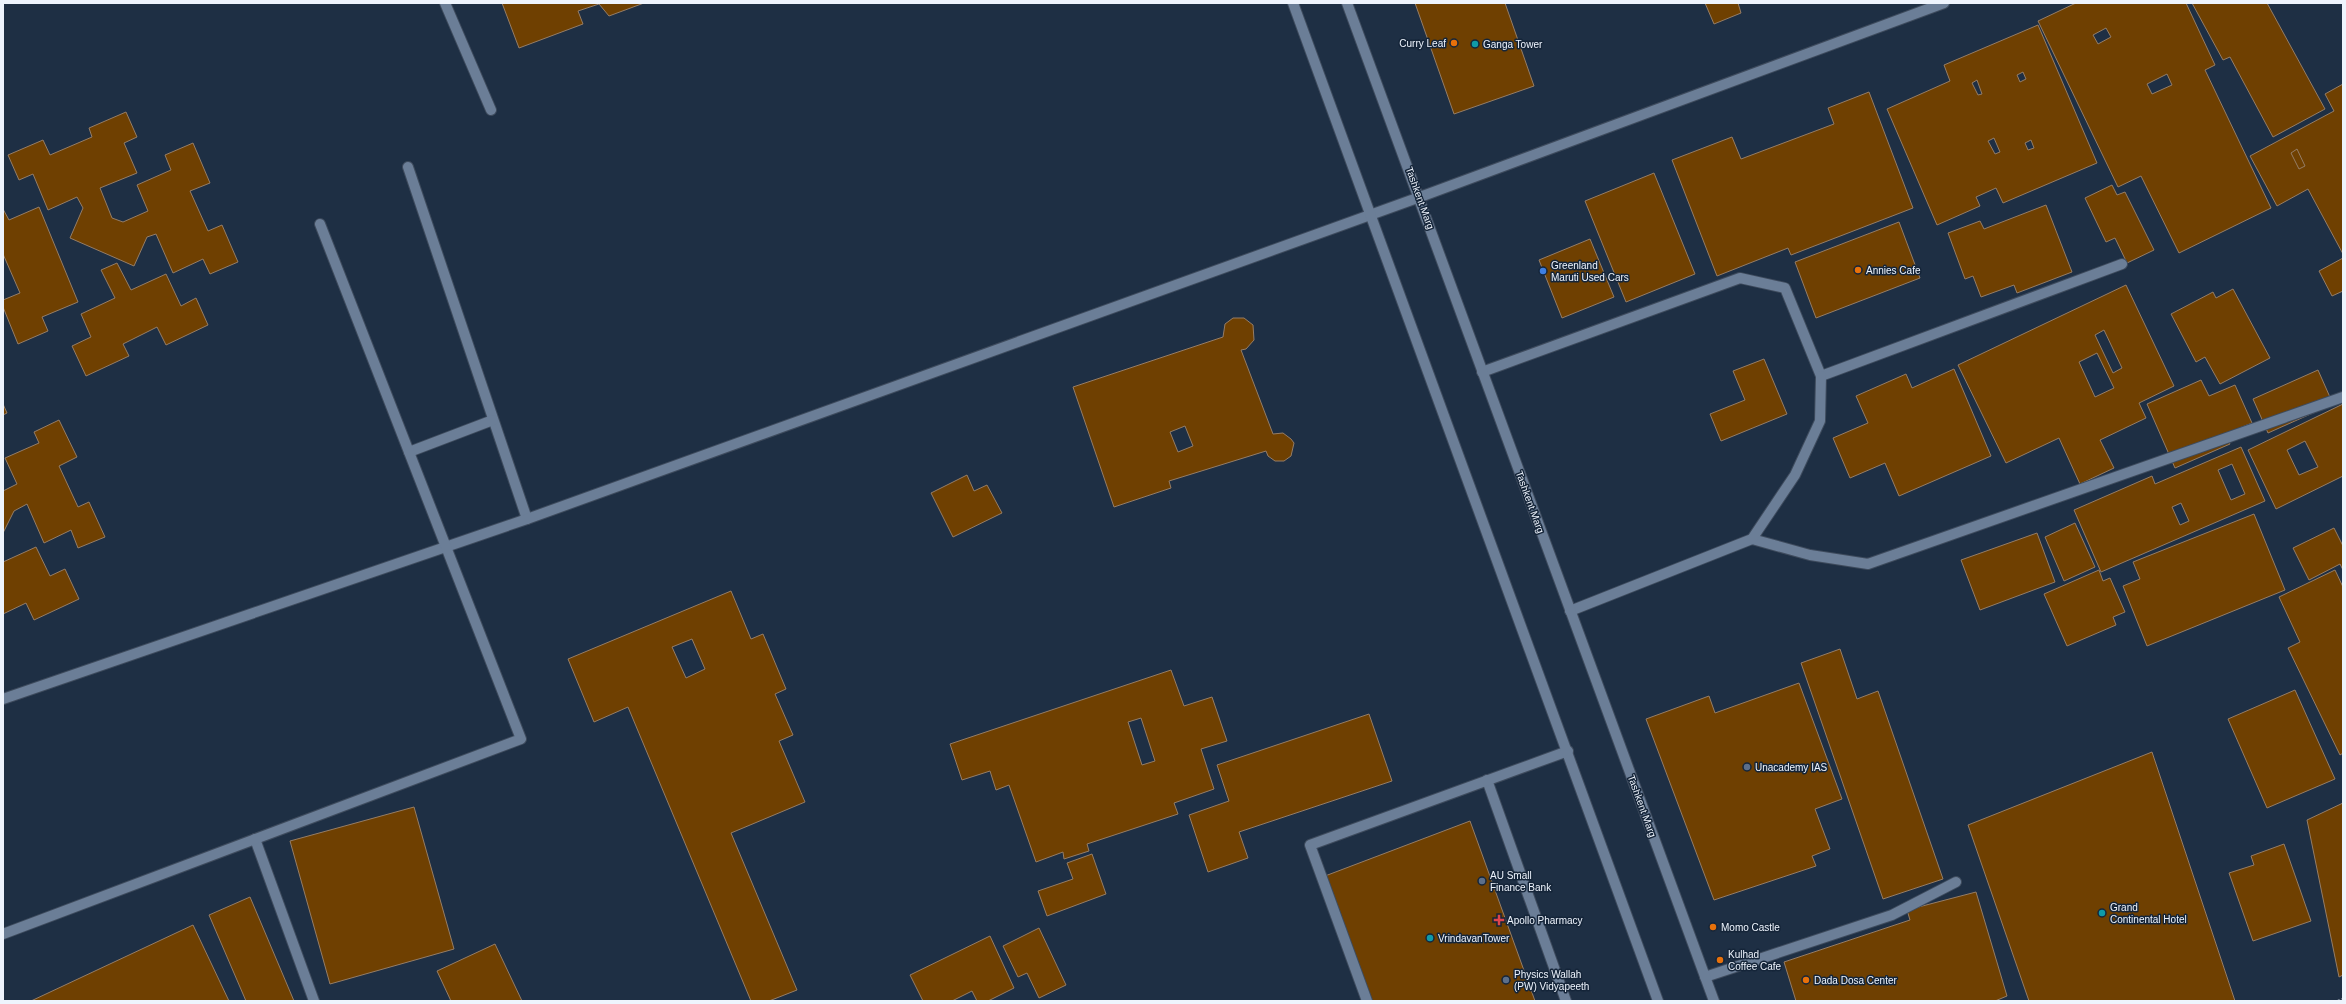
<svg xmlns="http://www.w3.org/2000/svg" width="2346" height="1004" font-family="Arial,sans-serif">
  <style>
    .building { fill: #6f4001; stroke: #957d66; fill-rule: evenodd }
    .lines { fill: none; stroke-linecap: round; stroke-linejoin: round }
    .service-casing { stroke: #3e4b5d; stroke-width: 12 }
    .minor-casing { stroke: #3e4b5d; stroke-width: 12 }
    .tertiary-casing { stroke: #3e4b5d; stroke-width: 12 }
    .path { stroke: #909ba9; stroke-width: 2.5; stroke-dasharray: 2 2; stroke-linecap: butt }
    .service { stroke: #6b7e97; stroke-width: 10 }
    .minor { stroke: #6b7e97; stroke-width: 10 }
    .tertiary { stroke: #6b7e97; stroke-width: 10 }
    .food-dot { fill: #e8710a; stroke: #152539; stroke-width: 1.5 }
    .culture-dot { fill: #0f9aa8; stroke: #152539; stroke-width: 1.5 }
    .shop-dot { fill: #3f7fe0; stroke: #152539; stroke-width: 1.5 }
    .service-dot { fill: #5c6f8a; stroke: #152539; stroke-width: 1.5 }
    .health-dot { fill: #e0444e; stroke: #152539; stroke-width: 1.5 }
    .labels { text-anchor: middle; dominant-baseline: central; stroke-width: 3; stroke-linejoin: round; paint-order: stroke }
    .poi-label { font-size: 10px; fill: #eef4fd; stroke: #152539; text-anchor: start }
    .street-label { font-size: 10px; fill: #eef4fd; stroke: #152539 }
  </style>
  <rect width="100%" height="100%" fill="#1e2f44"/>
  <g class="building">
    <path d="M502,3H644L609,16L599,4L578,11L583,24L519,48Z"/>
    <path d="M1415,3H1505L1534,86L1454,114Z"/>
    <path d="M1705,3H1738L1741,13L1714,24Z"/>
    <path d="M2076,3H2186L2215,65L2205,70L2271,208L2179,253L2141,176L2118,187L2038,21ZM2106,28L2111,37L2098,44L2093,35ZM2167,74L2172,85L2152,94L2147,84Z"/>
    <path d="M2192,3H2267L2325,109L2273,137L2230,57L2223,60Z"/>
    <path d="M2038,25L2097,163L2003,203L1996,188L1976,197L1980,206L1937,225L1887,109L1950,81L1944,65ZM2023,72L2026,79L2020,82L2017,75ZM1977,80L1982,94L1978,95L1972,83ZM1994,138L2000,152L1995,154L1988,141ZM2031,140L2034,148L2028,150L2025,143Z"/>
    <path d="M2343,84V254L2308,189L2277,206L2250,156L2334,111L2325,94Z"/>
    <path d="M1869,92L1913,208L1791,255L1788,248L1717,276L1672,160L1732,137L1741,159L1834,124L1828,108Z"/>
    <path d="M126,112L137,137L124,143L137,173L100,188L112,218L123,222L148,211L137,185L171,170L165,155L193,143L210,183L190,191L208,231L222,225L238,262L210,274L203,259L173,273L156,234L147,237L134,266L70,238L83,208L77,197L48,210L33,174L19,180L8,155L43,140L50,155L92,137L89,128Z"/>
    <path d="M2297,149L2305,166L2299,169L2291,153Z"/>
    <path d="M1654,173L1695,274L1626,302L1585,201Z"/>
    <path d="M2112,185L2117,195L2125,192L2154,250L2127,263L2115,238L2106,242L2085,198Z"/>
    <path d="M2046,205L2072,272L2017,293L2014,285L1981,297L1973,276L1965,279L1948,233L1980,221L1984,229Z"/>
    <path d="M39,207L78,302L42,317L48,331L18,344L3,307V300L20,293L3,254V209L9,220Z"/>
    <path d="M1899,222L1920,278L1816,318L1795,262Z"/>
    <path d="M1590,239L1614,297L1562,318L1539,260Z"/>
    <path d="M2343,258V291L2332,296L2319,271Z"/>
    <path d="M117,263L131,290L166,274L181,306L196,298L208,325L166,345L157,327L123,344L129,356L86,376L72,346L91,337L81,314L115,298L101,270Z"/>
    <path d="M2126,285L2174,386L2139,403L2146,418L2100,440L2114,468L2080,484L2059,438L2006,463L1958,365ZM2104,330L2122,368L2113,373L2095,335ZM2097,353L2114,388L2095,397L2079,362Z"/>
    <path d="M2233,289L2270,358L2220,384L2205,357L2196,362L2171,314L2213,292L2216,298Z"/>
    <path d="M1233,318H1244L1253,325L1254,340L1246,349L1241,350L1273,434L1283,433L1291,439L1294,443L1291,456L1284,461H1275L1268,456L1266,451L1169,481L1171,488L1114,507L1073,387L1223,337L1225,324ZM1185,426L1193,446L1178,452L1170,432Z"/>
    <path d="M1764,359L1787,414L1721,441L1710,414L1745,400L1733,371Z"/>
    <path d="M1954,369L1991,456L1899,496L1885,463L1850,478L1833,438L1868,423L1856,396L1906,374L1912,388Z"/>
    <path d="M2318,370L2333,404L2268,433L2253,399Z"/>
    <path d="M2201,380L2209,396L2235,385L2252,423L2225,434L2230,444L2175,468L2147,404Z"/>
    <path d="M3,404L7,413L3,415Z"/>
    <path d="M2343,404V476L2276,509L2248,450ZM2305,441L2318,467L2299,475L2287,450Z"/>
    <path d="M59,420L77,457L59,466L78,507L89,502L105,537L78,548L71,530L44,543L27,504L14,511L3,533V491L17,484L5,458L39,443L34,432Z"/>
    <path d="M2241,447L2265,501L2101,572L2074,510L2152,476L2155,484ZM2232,464L2245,494L2231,500L2218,470ZM2181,503L2189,521L2180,525L2172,507Z"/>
    <path d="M967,475L974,491L987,485L1002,513L953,537L931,493Z"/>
    <path d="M2254,514L2285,590L2147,646L2123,586L2140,579L2133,562Z"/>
    <path d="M2075,523L2095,567L2064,581L2045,537Z"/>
    <path d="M2334,528L2343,546V570L2340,564L2309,580L2293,548Z"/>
    <path d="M2037,533L2055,582L1980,610L1961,560Z"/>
    <path d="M36,547L50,576L65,569L79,599L34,620L26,603L3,614V562Z"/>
    <path d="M2099,570L2103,581L2110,578L2125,612L2113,617L2116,625L2067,646L2044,594Z"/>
    <path d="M2335,570L2343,587V753L2340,755L2288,648L2300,642L2279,597Z"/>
    <path d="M731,591L751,639L763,634L786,689L775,694L793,735L779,741L805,802L731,833L797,990L769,1001H751L628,707L594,722L568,659ZM692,639L705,669L686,678L672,647Z"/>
    <path d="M1840,649L1857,699L1878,691L1943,879L1883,899L1801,663Z"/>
    <path d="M1171,670L1184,706L1212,697L1227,741L1201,749L1214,789L1174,803L1178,814L1087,844L1089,851L1064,859L1063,852L1036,862L1009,785L996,790L990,771L962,780L950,744ZM1141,718L1155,761L1142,765L1128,722Z"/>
    <path d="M1799,683L1842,799L1815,809L1830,849L1812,856L1816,866L1714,900L1646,719L1709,696L1715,713Z"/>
    <path d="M2295,690L2335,779L2267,808L2228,719Z"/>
    <path d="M1369,714L1392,781L1239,832L1248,858L1208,872L1189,815L1229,801L1217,765Z"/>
    <path d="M2152,752L2235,1001H2029L1968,825Z"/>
    <path d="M2343,803V975L2339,977L2307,820Z"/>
    <path d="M414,807L454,949L330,984L290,841Z"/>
    <path d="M1470,821L1535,1001H1371L1325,876Z"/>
    <path d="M2284,844L2311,921L2253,941L2229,873L2254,865L2251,856Z"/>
    <path d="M1092,854L1106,894L1047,916L1038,891L1073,879L1067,863Z"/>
    <path d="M1976,892L2007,996L1995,1001H1796L1784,962L1910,920L1907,910Z"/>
    <path d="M250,897L294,1001H246L209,915Z"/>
    <path d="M193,925L229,1001H31Z"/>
    <path d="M1039,928L1066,985L1039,998L1027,973L1018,977L1003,946Z"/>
    <path d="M990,936L1014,988L988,1001H977L972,991L952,1001H923L910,975Z"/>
    <path d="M495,944L522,1001H451L437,971Z"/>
  </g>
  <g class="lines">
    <defs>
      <g id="service">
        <path d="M1487,780L1566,1001"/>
        <path d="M1367,1001L1310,845L1568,751"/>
      </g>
      <g id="minor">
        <path d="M445,3L491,110"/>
        <path d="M408,167L527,519"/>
        <path d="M1482,372L1740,278L1785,288L1821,376L2122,264"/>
        <path d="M409,452L493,420"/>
        <path d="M1752,539L1810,555L1868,564L2343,397"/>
        <path d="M1570,611L1752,539L1795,475L1820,421L1821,376"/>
        <path d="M3,699L527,519L1420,197L1944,3"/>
        <path d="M255,839L314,1001"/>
        <path d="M3,934L521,739L320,224"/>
        <path d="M1705,977L1892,915L1956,882"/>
      </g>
      <g id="tertiary">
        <path d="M1293,3L1658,1001"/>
        <path d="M1347,3L1714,1001"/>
      </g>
    </defs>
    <use href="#service" class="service-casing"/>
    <use href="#minor" class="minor-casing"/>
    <use href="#tertiary" class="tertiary-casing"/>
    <path class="path" d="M2338,1001L2343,999"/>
    <use href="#service" class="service"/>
    <use href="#minor" class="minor"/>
    <use href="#tertiary" class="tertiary"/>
  </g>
  <g class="food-dot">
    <circle cx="1454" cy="43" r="4"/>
    <circle cx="1858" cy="270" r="4"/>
    <circle cx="1713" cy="927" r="4"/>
    <circle cx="1720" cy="960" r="4"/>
    <circle cx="1806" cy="980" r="4"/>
  </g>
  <g class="culture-dot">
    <circle cx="1475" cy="44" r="4"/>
    <circle cx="2102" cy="913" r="4"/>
    <circle cx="1430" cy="938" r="4"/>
  </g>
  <circle class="shop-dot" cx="1543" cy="271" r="4"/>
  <g class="service-dot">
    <circle cx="1747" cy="767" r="4"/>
    <circle cx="1482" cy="881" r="4"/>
    <circle cx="1506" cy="980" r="4"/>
  </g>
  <path class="health-dot" d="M1497 914h4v4h4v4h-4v4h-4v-4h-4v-4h4z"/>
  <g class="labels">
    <g class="poi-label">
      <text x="1446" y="43" text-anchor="end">Curry Leaf</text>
      <text x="1483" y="44">Ganga Tower</text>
      <text x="1551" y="265">Greenland<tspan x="1551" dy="12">Maruti Used Cars</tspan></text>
      <text x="1866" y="270">Annies Cafe</text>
      <text x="1755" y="767">Unacademy IAS</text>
      <text x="1490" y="875">AU Small<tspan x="1490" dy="12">Finance Bank</tspan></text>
      <text x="2110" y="907">Grand<tspan x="2110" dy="12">Continental Hotel</tspan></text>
      <text x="1507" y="920">Apollo Pharmacy</text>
      <text x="1721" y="927">Momo Castle</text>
      <text x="1438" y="938">VrindavanTower</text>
      <text x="1728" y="954">Kulhad<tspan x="1728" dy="12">Coffee Cafe</tspan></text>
      <text x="1514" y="974">Physics Wallah<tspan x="1514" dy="12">(PW) Vidyapeeth</tspan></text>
      <text x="1814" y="980">Dada Dosa Center</text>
    </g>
    <g class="street-label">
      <text transform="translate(1420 198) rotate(70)">Tashkent Marg</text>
      <text transform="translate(1530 502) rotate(70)">Tashkent Marg</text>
      <text transform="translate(1642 806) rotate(70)">Tashkent Marg</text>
    </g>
  </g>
  <rect width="2346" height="1004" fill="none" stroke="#eef4fd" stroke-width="8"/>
</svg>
